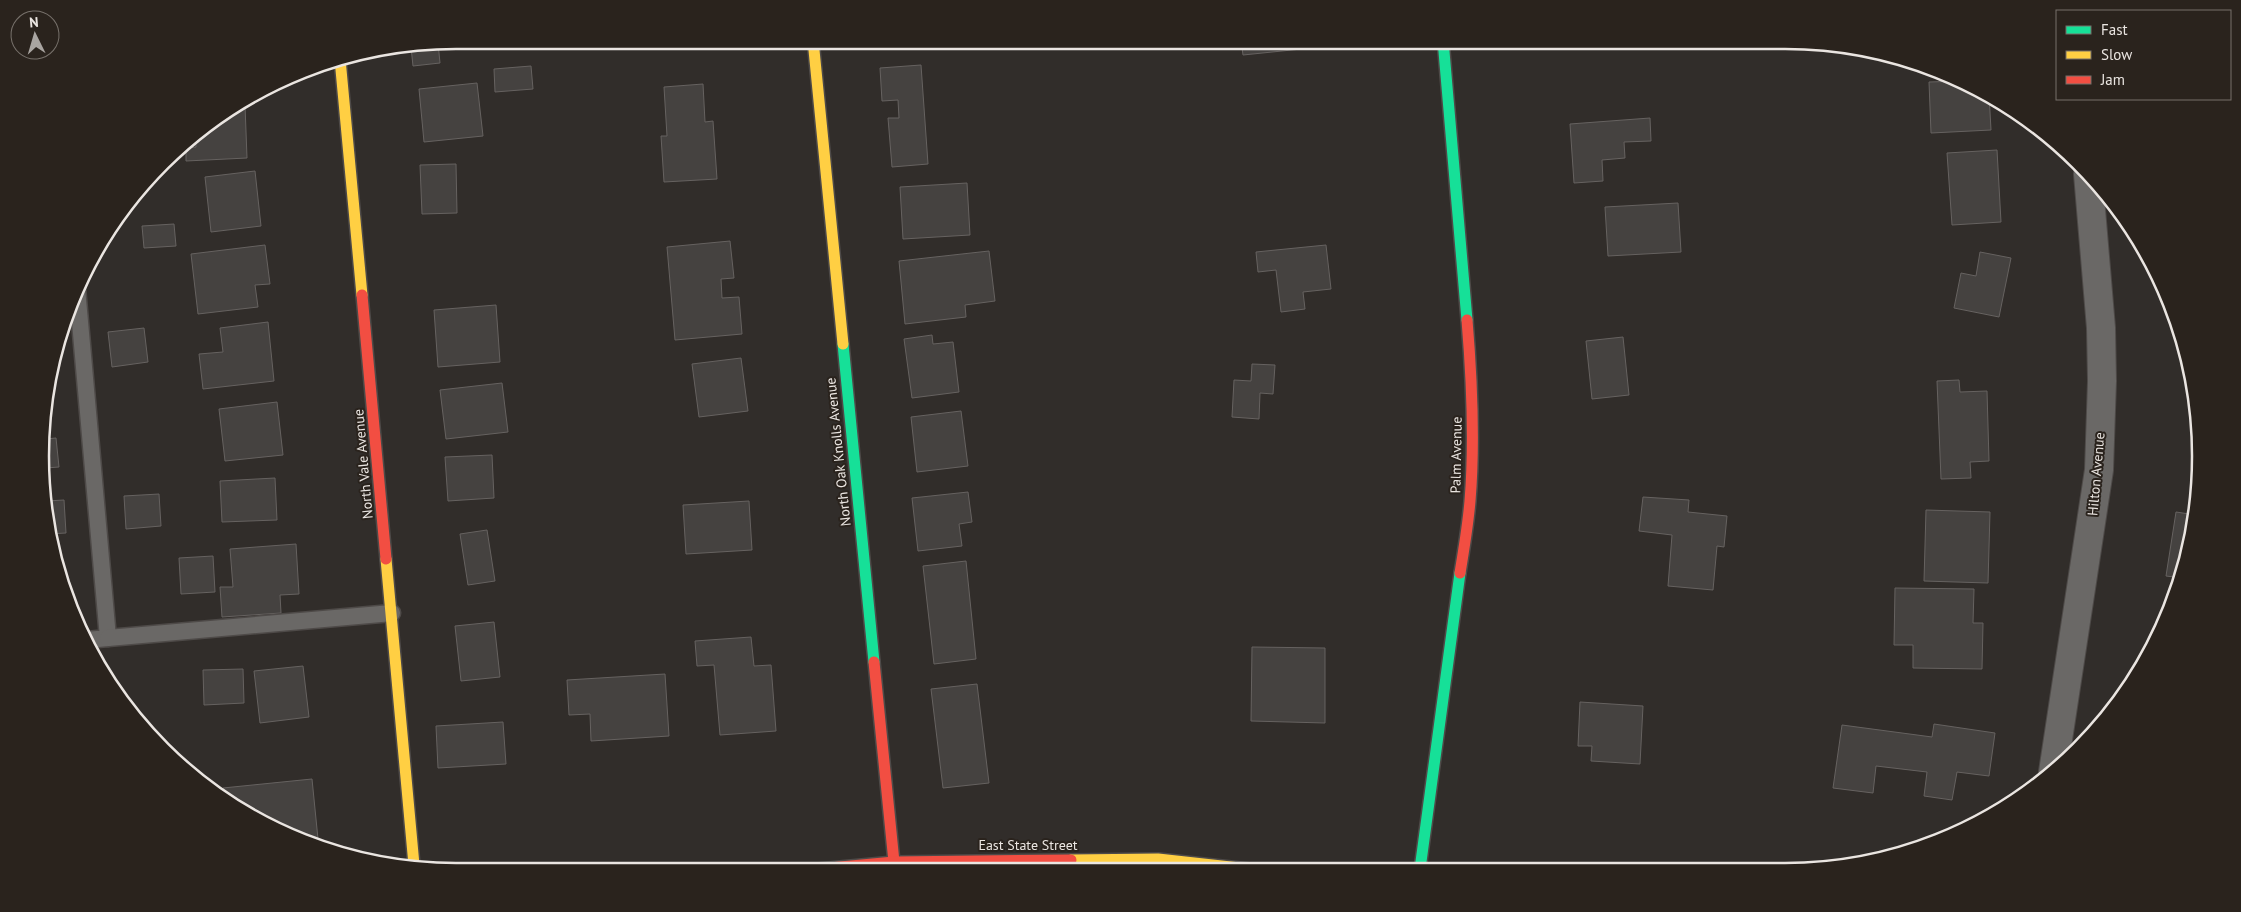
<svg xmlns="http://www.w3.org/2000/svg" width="2241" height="912" font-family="'PT Sans',sans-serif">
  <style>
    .building { fill: #454240; stroke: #666260 }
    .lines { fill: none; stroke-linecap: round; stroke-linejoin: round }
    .lane-casing { stroke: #4e4a48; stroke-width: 19 }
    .street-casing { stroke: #4e4a48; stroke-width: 30 }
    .fast-casing { stroke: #4e4a48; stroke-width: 14 }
    .slow-casing { stroke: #4e4a48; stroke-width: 14 }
    .jam-casing { stroke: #4e4a48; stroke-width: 14 }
    .lane { stroke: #6a6866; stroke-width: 16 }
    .street { stroke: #6a6866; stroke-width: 28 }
    .fast { stroke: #16e098; stroke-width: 11 }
    .slow { stroke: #ffcf43; stroke-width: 11 }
    .jam { stroke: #f24e42; stroke-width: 11 }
    .labels { text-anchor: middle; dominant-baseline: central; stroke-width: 4; stroke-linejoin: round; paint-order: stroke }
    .street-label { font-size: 14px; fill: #eae5e1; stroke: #2a231d }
    .rim { fill: none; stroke: #eae5e1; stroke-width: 2.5 }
  </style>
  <rect width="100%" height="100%" fill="#312d2a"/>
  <g class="building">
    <path d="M658,40H712L658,43Z"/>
    <path d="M1241,40H1321V47L1243,55Z"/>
    <path d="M438,43L440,63L413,66L411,47Z"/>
    <path d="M921,65L928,164L892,167L888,118H899L898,100L882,101L880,68Z"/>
    <path d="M531,66L533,89L495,92L494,69Z"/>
    <path d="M1960,81L1989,94L1991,130L1931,133L1929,82Z"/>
    <path d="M477,83L483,136L424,142L419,89Z"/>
    <path d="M703,84L705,122L713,121L717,179L664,182L661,136H667L664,87Z"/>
    <path d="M235,105H245L247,158L186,161V148L196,147L195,134Z"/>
    <path d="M1650,118L1651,141L1624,142L1625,158L1602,160L1603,181L1574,183L1570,124Z"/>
    <path d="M1997,150L2001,222L1952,225L1947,153Z"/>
    <path d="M456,164L457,213L422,214L420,165Z"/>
    <path d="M255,171L261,226L211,232L205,177Z"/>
    <path d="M967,183L970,235L903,239L900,187Z"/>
    <path d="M1678,203L1681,252L1608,256L1605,207Z"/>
    <path d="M174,224L176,246L144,248L142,226Z"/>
    <path d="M730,241L734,278L721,279L722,298L739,297L742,334L675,340L667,247Z"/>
    <path d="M265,245L270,284L255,285L258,307L198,314L191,254Z"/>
    <path d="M1326,245L1331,289L1303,292L1305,309L1281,312L1276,270L1258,272L1256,252Z"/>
    <path d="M989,251L995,301L965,305L966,317L905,324L899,261Z"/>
    <path d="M1980,252L2011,258L1999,317L1954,308L1961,273L1976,276Z"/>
    <path d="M496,305L500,362L438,367L434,310Z"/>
    <path d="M268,322L274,381L203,389L199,354L223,352L220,328Z"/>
    <path d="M144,328L148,362L112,367L108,332Z"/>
    <path d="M932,335L933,344L953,342L959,392L912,398L904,339Z"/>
    <path d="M1623,337L1629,395L1592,399L1586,341Z"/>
    <path d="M741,358L748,411L699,417L692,364Z"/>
    <path d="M1252,364L1275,365L1273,394L1260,393L1259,419L1232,417L1234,380L1251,381Z"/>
    <path d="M51,368L53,389H46Z"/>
    <path d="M1959,380L1960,392L1987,391L1989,461L1970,462L1971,478L1941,479L1937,381Z"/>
    <path d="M502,383L508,432L446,439L440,390Z"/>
    <path d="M277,402L283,455L225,461L219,409Z"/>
    <path d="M961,411L968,466L917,472L911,417Z"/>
    <path d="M2196,411L2200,429L2199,460H2198Z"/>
    <path d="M56,438L59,467L46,468L45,439Z"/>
    <path d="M492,455L494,498L448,501L445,457Z"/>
    <path d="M275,478L277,520L222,522L220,481Z"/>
    <path d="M968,492L972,522L959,524L962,546L918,551L912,498Z"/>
    <path d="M159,494L161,526L126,529L124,496Z"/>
    <path d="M1643,497L1689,500L1688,512L1727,516L1724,547L1717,546L1713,590L1668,586L1672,535L1639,531Z"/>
    <path d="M64,500L66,533L48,534L47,501Z"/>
    <path d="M749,501L752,550L686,554L683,505Z"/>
    <path d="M1926,510L1990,512L1988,583L1924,581Z"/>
    <path d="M2176,512L2196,515L2182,578L2166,576Z"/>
    <path d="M487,530L495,581L468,585L460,534Z"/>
    <path d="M296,544L299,594L280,595L281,613L222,617L220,587H233L230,549Z"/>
    <path d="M213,556L215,592L181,594L179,558Z"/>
    <path d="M966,561L976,659L934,664L923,566Z"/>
    <path d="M1895,588L1974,589L1973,623H1983L1982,669L1913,668V645H1894Z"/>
    <path d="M2160,615H2166L2159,631Z"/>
    <path d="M494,622L500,677L461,681L455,626Z"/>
    <path d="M751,637L754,666L771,665L776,731L720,735L714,665L697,666L695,641Z"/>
    <path d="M1252,647L1325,648V723L1251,721Z"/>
    <path d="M303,666L309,717L260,723L254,671Z"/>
    <path d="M243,669L244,703L204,705L203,670Z"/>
    <path d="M665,674L669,736L591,741L590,714L569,715L567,680Z"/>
    <path d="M977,684L989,783L943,788L931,689Z"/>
    <path d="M1580,702L1643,706L1640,764L1591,761L1592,746H1578Z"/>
    <path d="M503,722L506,764L438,768L436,726Z"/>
    <path d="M1934,724L1995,733L1989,776L1957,772L1952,800L1924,796L1927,772L1876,766L1873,793L1833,788L1842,725L1932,737Z"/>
    <path d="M312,779L318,839L304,840L224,797L223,788Z"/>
  </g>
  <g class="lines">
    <defs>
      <g id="lane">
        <path d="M77,288L108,638L87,640"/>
        <path d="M108,638L392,613"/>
      </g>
      <path id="street" d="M2053,772L2099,470L2102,381L2101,328L2088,174"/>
      <g id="fast">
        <path d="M1443,40L1467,320"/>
        <path d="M843,344L874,662"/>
        <path d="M1420,869L1460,573"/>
      </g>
      <g id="slow">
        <path d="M813,40L843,344"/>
        <path d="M340,59L362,295"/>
        <path d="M386,559L414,865"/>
        <path d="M1071,860L1158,859L1258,870"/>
      </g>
      <g id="jam">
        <path d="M362,295L386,559"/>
        <path d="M1460,573C1464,549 1468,525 1470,501C1475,440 1472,380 1467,320"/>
        <path d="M874,662L894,862"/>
        <path d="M797,871L894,862L1071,860"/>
      </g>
    </defs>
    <use href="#lane" class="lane-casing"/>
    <use href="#street" class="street-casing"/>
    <use href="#fast" class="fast-casing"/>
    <use href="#slow" class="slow-casing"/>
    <use href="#jam" class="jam-casing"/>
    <use href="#lane" class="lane"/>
    <use href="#street" class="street"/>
    <use href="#fast" class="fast"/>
    <use href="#slow" class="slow"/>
    <use href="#jam" class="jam"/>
  </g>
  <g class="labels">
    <g class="street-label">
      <text transform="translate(838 452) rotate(-96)">North Oak Knolls Avenue</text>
      <text transform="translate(1456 455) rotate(-89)">Palm Avenue</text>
      <text transform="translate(363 464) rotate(-95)">North Vale Avenue</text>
      <text transform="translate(2096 474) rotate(-85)">Hilton Avenue</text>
      <text x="1028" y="845">East State Street</text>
    </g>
  </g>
  <path d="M0 0H2241V912H0ZM456 49H1785A407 407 0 0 1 2192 456V456A407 407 0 0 1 1785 863H456A407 407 0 0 1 49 456V456A407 407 0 0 1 456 49Z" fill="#2a231d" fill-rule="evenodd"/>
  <path class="rim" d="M456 49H1785A407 407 0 0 1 2192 456V456A407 407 0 0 1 1785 863H456A407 407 0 0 1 49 456V456A407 407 0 0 1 456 49Z"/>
  <rect x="2056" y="10" width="175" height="90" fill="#2a231d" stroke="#77716b"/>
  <rect x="2066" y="26" width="25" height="8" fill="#16e098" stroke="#77716b"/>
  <text x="2101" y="35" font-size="15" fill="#eae5e1">Fast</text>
  <rect x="2066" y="51" width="25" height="8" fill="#ffcf43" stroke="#77716b"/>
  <text x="2101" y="60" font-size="15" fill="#eae5e1">Slow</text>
  <rect x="2066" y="76" width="25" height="8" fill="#f24e42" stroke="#77716b"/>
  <text x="2101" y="85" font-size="15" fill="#eae5e1">Jam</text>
  <g transform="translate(35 35) rotate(355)"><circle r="24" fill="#2a231d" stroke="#77716b"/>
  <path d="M0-4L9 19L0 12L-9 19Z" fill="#a9a5a1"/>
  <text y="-8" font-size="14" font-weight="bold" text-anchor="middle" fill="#eae5e1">N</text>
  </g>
</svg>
